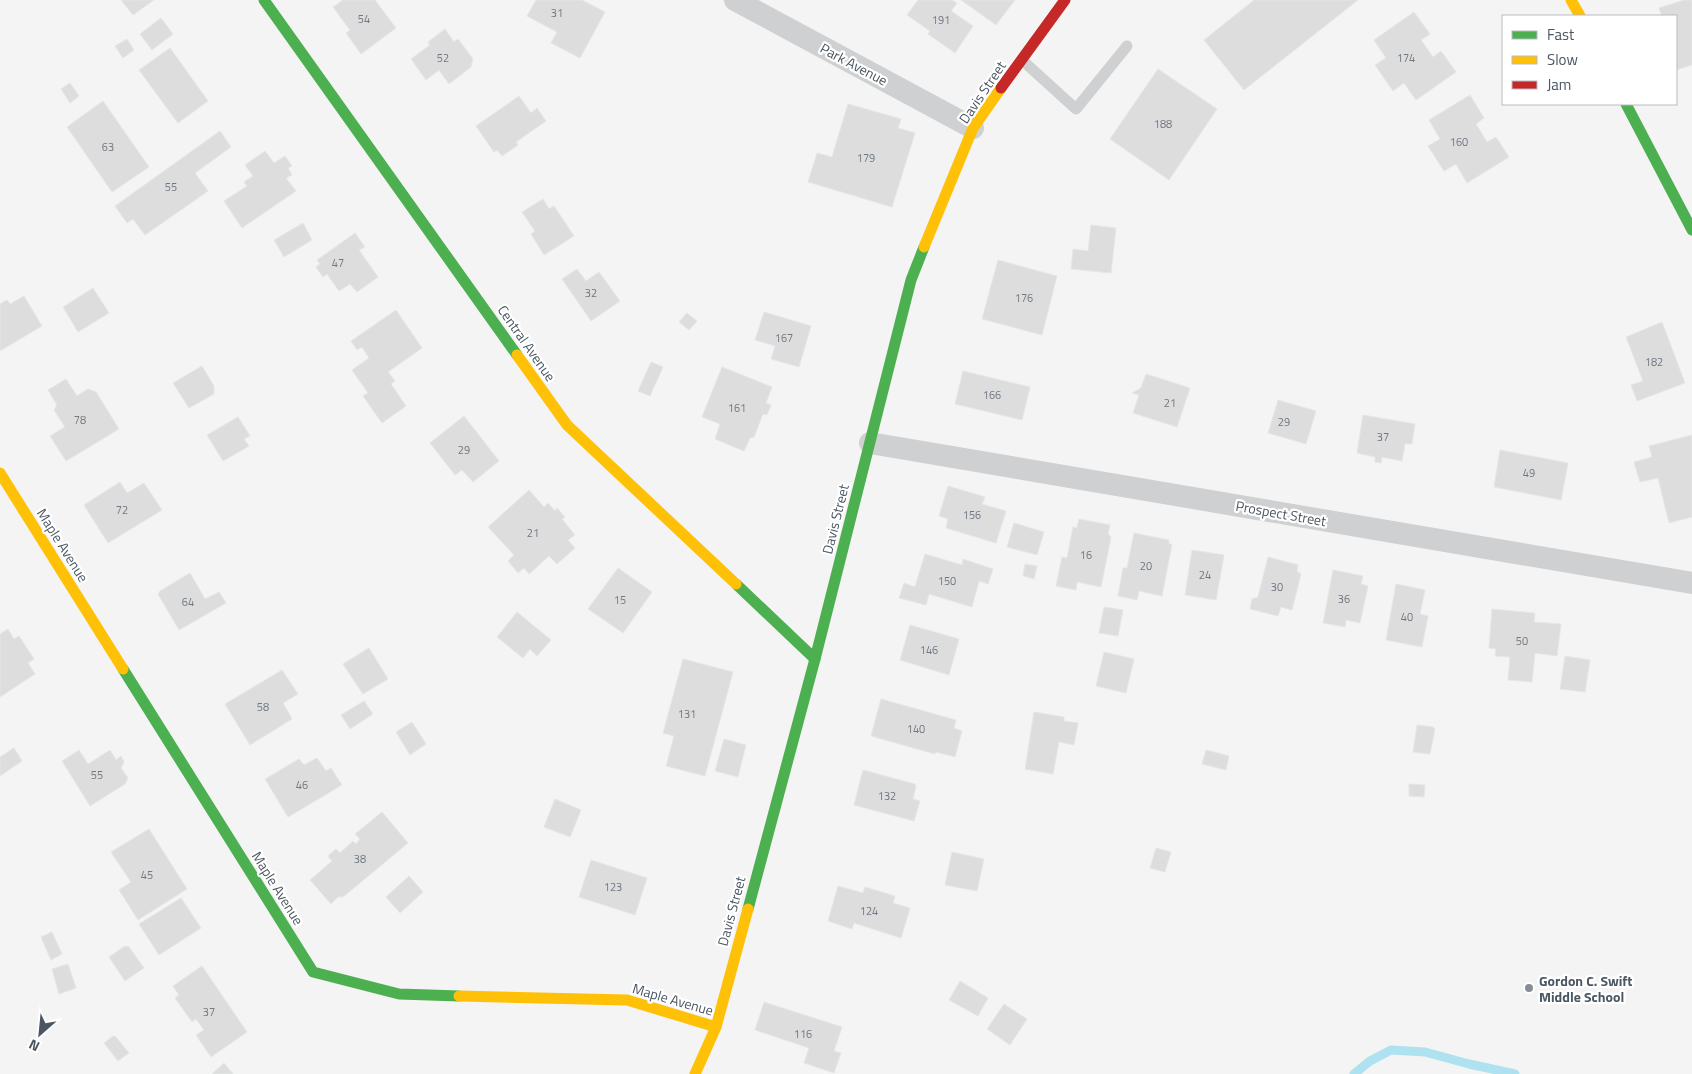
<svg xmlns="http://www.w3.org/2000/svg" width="1692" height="1074" font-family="'Titillium Web',sans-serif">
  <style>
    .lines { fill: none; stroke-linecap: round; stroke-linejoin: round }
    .stream { stroke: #aee2f0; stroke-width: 9 }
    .building { fill: #ddddde; stroke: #e5e6e7 }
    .lane { stroke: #ced0d2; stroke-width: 11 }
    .street { stroke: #ced0d2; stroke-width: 22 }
    .fast { stroke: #4caf50; stroke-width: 11 }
    .slow { stroke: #ffc107; stroke-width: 11 }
    .jam { stroke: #c62828; stroke-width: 11 }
    .poi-dot { fill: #868d94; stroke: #fff; stroke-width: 2 }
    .labels { text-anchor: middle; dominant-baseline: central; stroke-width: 4.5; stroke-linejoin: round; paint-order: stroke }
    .number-label { font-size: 11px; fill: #707881 }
    .street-label { font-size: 14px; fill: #4a5661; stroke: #fff }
    .poi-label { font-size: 14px; font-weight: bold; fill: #4a5661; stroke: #fff; text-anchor: start }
  </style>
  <rect width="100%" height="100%" fill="#f4f4f4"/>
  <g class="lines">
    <path class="stream" d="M1354,1074L1370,1061L1391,1050L1425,1052L1469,1064L1515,1074"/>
  </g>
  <g class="building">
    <path d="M121,0H154L133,15Z"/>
    <path d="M343,0H375L396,28L361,54L346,33L350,30L333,7Z"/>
    <path d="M536,0H582L605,12L580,58L551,43L557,32L527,16Z"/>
    <path d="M918,0H952L957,3L951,11L973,26L955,53L928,34L930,31L907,15Z"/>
    <path d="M961,0H1015L996,25Z"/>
    <path d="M1254,0H1358L1244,90L1204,40Z"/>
    <path d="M1684,0H1692V65L1676,70V16H1662L1659,8Z"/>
    <path d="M1414,12L1430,34L1421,40L1433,57L1441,51L1456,72L1416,100L1404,83L1393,91L1375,65L1386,58L1374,40Z"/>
    <path d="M161,18L173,34L152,50L140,34Z"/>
    <path d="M445,29L454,42L458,39L473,59L471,67L449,84L439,70L426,80L411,59L430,45L428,42Z"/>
    <path d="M127,39L134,50L123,58L115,46Z"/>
    <path d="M170,48L208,101L178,123L139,70Z"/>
    <path d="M1158,69L1217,109L1169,180L1110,139Z"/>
    <path d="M70,83L79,96L70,103L61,89Z"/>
    <path d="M1470,95L1484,118L1476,124L1487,142L1496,137L1509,157L1467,183L1456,164L1444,171L1428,146L1440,139L1429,120Z"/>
    <path d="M519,96L531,113L537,108L546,121L516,142L518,145L502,156L497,150L494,152L476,126Z"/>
    <path d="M103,101L149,167L112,192L67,127Z"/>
    <path d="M848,104L901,119L898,128L915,133L892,207L808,182L817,153L832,157Z"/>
    <path d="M220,131L231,147L195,173L208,191L145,235L133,219L127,223L115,206Z"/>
    <path d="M265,151L274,163L285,156L292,166L288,168L292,175L286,178L296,191L242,228L224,201L247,186L244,182L253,176L245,165Z"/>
    <path d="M543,199L549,209L554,206L574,236L544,255L531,234L535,231L522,212Z"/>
    <path d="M303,223L312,240L284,257L274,240Z"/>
    <path d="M1091,225L1116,228L1111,273L1071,269L1073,249L1088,251Z"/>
    <path d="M355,233L365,247L359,250L378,277L357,292L350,284L339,291L327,274L323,277L316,267L320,264L317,260Z"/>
    <path d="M998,260L1057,276L1042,335L982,319Z"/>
    <path d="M577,269L586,281L599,272L620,301L591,321L562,279Z"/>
    <path d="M93,288L109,313L78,332L63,307Z"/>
    <path d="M24,296L42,326L0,351V304L7,300L10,304Z"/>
    <path d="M396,310L422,348L388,372L395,381L391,384L406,406L382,423L363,396L368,393L352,370L369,358L362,347L357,350L351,341Z"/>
    <path d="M764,312L811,326L799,367L771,359L775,346L755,340Z"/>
    <path d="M687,313L697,321L689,330L679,322Z"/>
    <path d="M1662,322L1685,383L1637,401L1631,385L1643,381L1626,337Z"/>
    <path d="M651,362L663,367L650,396L638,391Z"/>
    <path d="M202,366L214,386V394L189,408L173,383Z"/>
    <path d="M722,367L772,387L766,403L771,405L767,415L763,414L754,437L750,438L744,451L715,439L720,424L702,417Z"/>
    <path d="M963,371L1030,387L1022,420L955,404Z"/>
    <path d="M1146,374L1190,388L1177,427L1133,413L1139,395L1132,393L1141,388Z"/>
    <path d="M66,379L77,396L88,389L96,392L119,429L66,461L50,436L65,427L54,410L57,405L48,390Z"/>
    <path d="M1278,400L1316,411L1306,444L1268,433Z"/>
    <path d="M1363,415L1415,424L1412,444H1405L1402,461L1382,457L1381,463L1375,462V457L1357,453Z"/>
    <path d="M464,416L499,461L473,482L462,470L455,475L430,443Z"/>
    <path d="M238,417L250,436L244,439L249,446L223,461L207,435Z"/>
    <path d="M1692,435V517L1669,523L1658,478L1640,482L1634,462L1652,457L1649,446Z"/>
    <path d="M1500,450L1568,463L1561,500L1494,487Z"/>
    <path d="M120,482L127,493L144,483L162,510L108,543L84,505Z"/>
    <path d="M948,486L985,497L982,504L1006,511L996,543L946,528L948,519L939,516Z"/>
    <path d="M529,490L544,507L548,503L555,511L557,508L565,517L562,519L575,535L568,540L575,548L557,564L549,556L529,574L524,568L518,573L508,561L514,555L488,527Z"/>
    <path d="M1079,519L1110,525L1108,534L1111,537L1101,587L1077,582L1076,590L1056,586L1062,557L1067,558L1073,527L1077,528Z"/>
    <path d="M1014,523L1044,532L1037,555L1007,547Z"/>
    <path d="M1134,533L1169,540V544H1172L1162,596L1139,591L1137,600L1118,596L1123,568H1127Z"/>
    <path d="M1192,550L1224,555L1216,600L1185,595Z"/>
    <path d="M925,554L962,565L963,559L993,569L988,584L979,581L972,607L929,594L926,605L899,598L904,583L915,587Z"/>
    <path d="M1268,557L1298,565L1297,571L1301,574L1292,610L1281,607L1278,616L1250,609L1252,599L1258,597Z"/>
    <path d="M1025,564L1037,566L1034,579L1023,576Z"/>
    <path d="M618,568L652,592L623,633L588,609Z"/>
    <path d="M1333,570L1363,576L1361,584L1368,586L1360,623L1346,620L1345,627L1323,623Z"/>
    <path d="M190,573L205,599L219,592L226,603L179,630L158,594L160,591Z"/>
    <path d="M1396,584L1425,590L1420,614L1428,616L1422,647L1386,640Z"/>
    <path d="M1104,607L1123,610L1118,636L1099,633Z"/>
    <path d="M1492,609L1535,613L1534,622L1561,624L1557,656L1535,653L1532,682L1508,680L1510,657L1495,656L1496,649L1489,648Z"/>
    <path d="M517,612L551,640L537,656L530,649L523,658L497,637Z"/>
    <path d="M910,625L959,639L949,675L900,660Z"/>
    <path d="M8,629L14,639L19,636L34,659L28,663L35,674L0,697V634Z"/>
    <path d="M369,648L388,679L363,694L343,664Z"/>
    <path d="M1104,652L1134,659L1126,693L1096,686Z"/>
    <path d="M1565,656L1590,660L1585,692L1560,689Z"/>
    <path d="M683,659L733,672L705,776L666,766L674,736L663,733Z"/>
    <path d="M282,670L298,694L283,703L292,719L250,745L225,704Z"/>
    <path d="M881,699L956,720L954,728L962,731L955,757L936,752L935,754L871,736Z"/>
    <path d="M364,701L373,714L350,729L341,715Z"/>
    <path d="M1034,712L1064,717V721L1078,723L1074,745L1059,742L1053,774L1025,769Z"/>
    <path d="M412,722L426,744L410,755L396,732Z"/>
    <path d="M1417,725L1433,727L1435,729L1430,754L1413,752Z"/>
    <path d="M724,739L746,745L738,777L715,771Z"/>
    <path d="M14,748L22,761L0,776V757Z"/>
    <path d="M79,750L88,764L110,750L116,760L121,756L124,762L121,768L128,778L125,784L90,806L62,761Z"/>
    <path d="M1206,750L1229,756L1226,770L1202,764Z"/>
    <path d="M317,758L326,771L331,768L342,785L288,817L265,779L299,759L304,765Z"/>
    <path d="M863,770L915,784L916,786L913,799L920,801L914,821L854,805Z"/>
    <path d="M1409,784L1425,785L1424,797L1409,796Z"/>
    <path d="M555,799L581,810L570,837L544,827Z"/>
    <path d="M382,812L408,843L343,897H338L331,904L310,880L332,861L328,856L336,849L340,853L353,841L356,844L360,839L355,834Z"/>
    <path d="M149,829L187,889L138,920L119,890L131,882L111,852Z"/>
    <path d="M1156,848L1171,852L1165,872L1150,868Z"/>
    <path d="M952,852L984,859L977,891L945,885Z"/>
    <path d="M591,860L647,878L635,915L579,897Z"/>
    <path d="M409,876L423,892L400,913L386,897Z"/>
    <path d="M838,886L863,893L865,887L895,896L893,903L910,908L901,938L854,923L852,929L828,921Z"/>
    <path d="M181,898L201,928L159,955L139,924Z"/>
    <path d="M52,932L62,954L51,960L41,937Z"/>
    <path d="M125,946L129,947L144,968L125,981L109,957Z"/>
    <path d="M68,964L76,988L59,994L52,969Z"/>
    <path d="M202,966L247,1032L211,1057L196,1035L204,1030L196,1019L192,1022L175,998L179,995L173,986Z"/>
    <path d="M960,981L988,998L978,1016L949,1000Z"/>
    <path d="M764,1002L842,1027L834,1051L841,1053L834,1073L804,1063L809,1048L755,1030Z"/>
    <path d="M1004,1004L1027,1019L1010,1045L987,1029Z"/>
    <path d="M113,1036L116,1037L129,1053L118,1061L104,1043Z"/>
    <path d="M224,1063L233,1074H212Z"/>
  </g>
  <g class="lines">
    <path class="lane" d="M1022,60L1076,109L1127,46"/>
    <g class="street">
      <path d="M735,0L973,128"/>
      <path d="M870,443L1692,583"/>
    </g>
    <g class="fast">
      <path d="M264,0L517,355"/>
      <path d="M1626,104L1692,230"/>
      <path d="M736,584L815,659"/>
      <path d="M123,669L313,972L399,994L459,996"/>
      <path d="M748,909L815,659L911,280L924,247"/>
    </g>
    <g class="slow">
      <path d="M1571,0L1580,16"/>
      <path d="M924,247L973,128L1001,88"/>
      <path d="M517,355L567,425L736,584"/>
      <path d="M0,473L123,669"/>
      <path d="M459,996L627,1000L716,1027"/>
      <path d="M695,1074L716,1027L748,909"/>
    </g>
    <path class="jam" d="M1001,88L1065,0"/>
  </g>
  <circle class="poi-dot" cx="1529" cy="988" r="5"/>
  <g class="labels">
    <g class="number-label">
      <text x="557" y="13">31</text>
      <text x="364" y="19">54</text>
      <text x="941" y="20">191</text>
      <text x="443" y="58">52</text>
      <text x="1406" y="58">174</text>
      <text x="1163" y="124">188</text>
      <text x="1459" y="142">160</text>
      <text x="108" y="147">63</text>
      <text x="866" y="158">179</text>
      <text x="171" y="187">55</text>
      <text x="338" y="263">47</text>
      <text x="591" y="293">32</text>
      <text x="1024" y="298">176</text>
      <text x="784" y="338">167</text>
      <text x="1654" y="362">182</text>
      <text x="992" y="395">166</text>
      <text x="1170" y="403">21</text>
      <text x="737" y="408">161</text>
      <text x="80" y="420">78</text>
      <text x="1284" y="422">29</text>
      <text x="1383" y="437">37</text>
      <text x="464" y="450">29</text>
      <text x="1529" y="473">49</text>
      <text x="122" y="510">72</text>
      <text x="972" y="515">156</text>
      <text x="533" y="533">21</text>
      <text x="1086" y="555">16</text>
      <text x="1146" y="566">20</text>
      <text x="1205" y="575">24</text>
      <text x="947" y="581">150</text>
      <text x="1277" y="587">30</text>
      <text x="1344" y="599">36</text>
      <text x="620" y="600">15</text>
      <text x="188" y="602">64</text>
      <text x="1407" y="617">40</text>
      <text x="1522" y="641">50</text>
      <text x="929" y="650">146</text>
      <text x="263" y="707">58</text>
      <text x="687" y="714">131</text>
      <text x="916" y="729">140</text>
      <text x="97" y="775">55</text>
      <text x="302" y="785">46</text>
      <text x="887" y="796">132</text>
      <text x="360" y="859">38</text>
      <text x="147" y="875">45</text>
      <text x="613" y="887">123</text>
      <text x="869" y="911">124</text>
      <text x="209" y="1012">37</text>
      <text x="803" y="1034">116</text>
    </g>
    <g class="street-label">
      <text transform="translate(854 64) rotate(28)">Park Avenue</text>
      <text transform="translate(982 92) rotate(-56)">Davis Street</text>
      <text transform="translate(527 343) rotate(55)">Central Avenue</text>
      <text transform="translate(1281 513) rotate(10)">Prospect Street</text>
      <text transform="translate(835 519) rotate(-76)">Davis Street</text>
      <text transform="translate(63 545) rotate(58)">Maple Avenue</text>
      <text transform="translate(278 888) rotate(58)">Maple Avenue</text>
      <text transform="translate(731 911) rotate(-75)">Davis Street</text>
      <text transform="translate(673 999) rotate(16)">Maple Avenue</text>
    </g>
    <g class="poi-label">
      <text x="1539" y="980">Gordon C. Swift<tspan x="1539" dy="16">Middle School</tspan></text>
    </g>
  </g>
  <rect x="1502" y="15" width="175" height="90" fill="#ffffff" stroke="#b7bbc0"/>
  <rect x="1512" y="31" width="25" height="8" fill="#4caf50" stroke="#b7bbc0"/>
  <text x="1547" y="40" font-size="15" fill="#4a5661">Fast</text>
  <rect x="1512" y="56" width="25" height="8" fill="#ffc107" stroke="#b7bbc0"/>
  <text x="1547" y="65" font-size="15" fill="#4a5661">Slow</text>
  <rect x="1512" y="81" width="25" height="8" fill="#c62828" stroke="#b7bbc0"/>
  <text x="1547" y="90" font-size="15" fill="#4a5661">Jam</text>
  <g transform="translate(40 1034) rotate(207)" stroke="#ffffff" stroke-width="4" paint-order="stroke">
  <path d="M0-4L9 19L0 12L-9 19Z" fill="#4a5661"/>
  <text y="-8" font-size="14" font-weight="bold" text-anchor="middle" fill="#4a5661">N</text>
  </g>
</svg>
